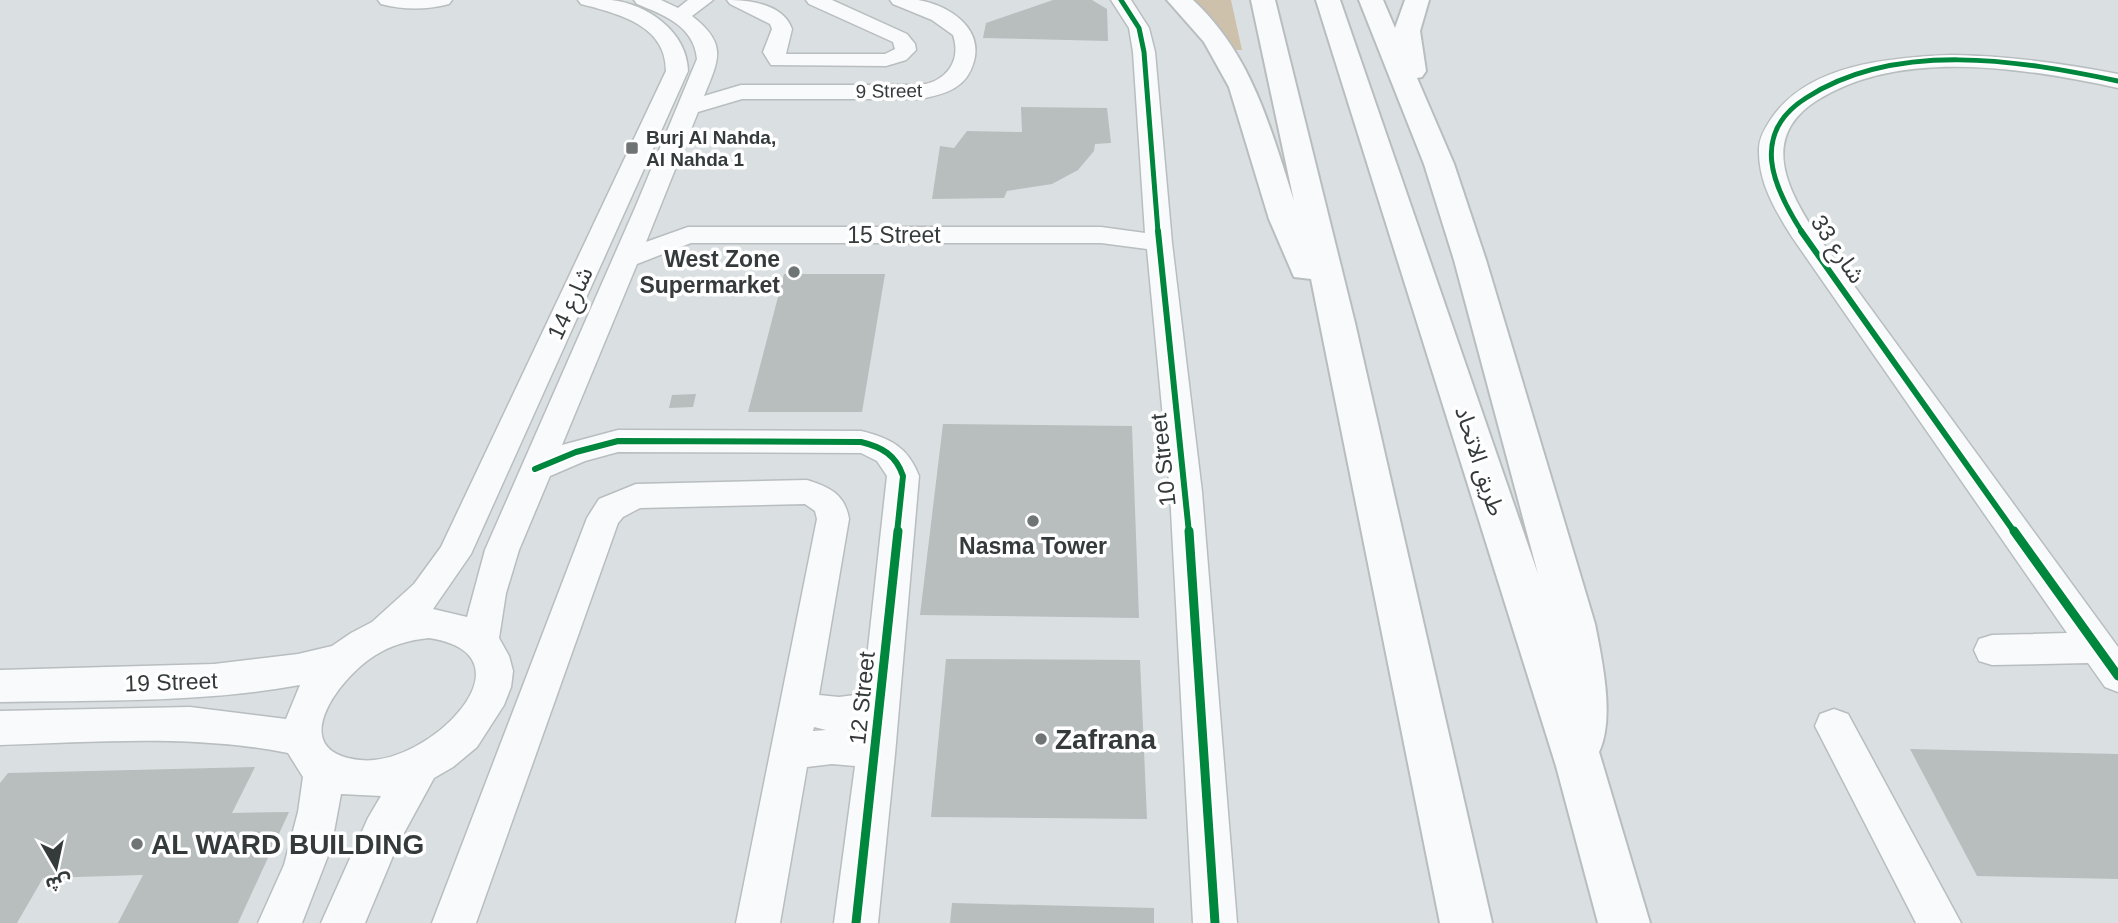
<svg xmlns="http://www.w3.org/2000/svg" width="2118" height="923" font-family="Arial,'Noto Sans Arabic',sans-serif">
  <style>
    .green { fill: #cec1ac }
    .building { fill: #b8bdbe }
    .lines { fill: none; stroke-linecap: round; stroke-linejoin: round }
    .minor-casing { stroke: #b8bdbf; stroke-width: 3 }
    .highway-casing { stroke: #b8bdbf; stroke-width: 4 }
    .minor { fill: #f9fafb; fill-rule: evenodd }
    .highway { fill: #f9fafb; fill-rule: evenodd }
    .cycleway-far2-casing { stroke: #fff; stroke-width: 9 }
    .cycleway-far1-casing { stroke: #fff; stroke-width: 10 }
    .cycleway-casing { stroke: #fff; stroke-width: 13 }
    .cycleway-far2 { stroke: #00873e; stroke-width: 5 }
    .cycleway-far1 { stroke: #00873e; stroke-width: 6 }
    .cycleway { stroke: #00873e; stroke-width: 9 }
    .poi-dot { fill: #6f7475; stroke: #fff; stroke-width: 2.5 }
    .labels { text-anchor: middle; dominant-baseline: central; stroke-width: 7; stroke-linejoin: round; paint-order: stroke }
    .far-street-label { font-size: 19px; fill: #353a3b; stroke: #fff }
    .far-poi-label { font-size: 19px; font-weight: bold; fill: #353a3b; stroke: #fff; text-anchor: start }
    .street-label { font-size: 23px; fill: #353a3b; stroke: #fff }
    .poi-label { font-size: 23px; font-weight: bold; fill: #353a3b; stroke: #fff; text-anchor: end }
    .near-poi-label { font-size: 28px; font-weight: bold; fill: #353a3b; stroke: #fff; text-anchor: start }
  </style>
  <rect width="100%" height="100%" fill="#dae0e2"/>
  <path class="green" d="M1192,0H1231L1242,50H1236L1214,22Z"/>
  <g class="building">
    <path d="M1053,0H1092L1107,9L1108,41L983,38L986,23Z"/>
    <path d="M1021,107L1107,108L1111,143L1095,144L1094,151L1078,170L1052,184L1007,191L1004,198L932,199L940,146L954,148L967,131L1022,132Z"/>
    <path d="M784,274H885L862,412H748Z"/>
    <path d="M696,394L693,407L669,408L672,395Z"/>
    <path d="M943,424L1132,426L1139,618L920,615Z"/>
    <path d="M946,659L1140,660L1147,819L931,817Z"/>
    <path d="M1910,749L2118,754V879L1977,876Z"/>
    <path d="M255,767L232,813L289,812L238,923H118L143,875L43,878L17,923H0V783L8,773Z"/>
    <path d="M952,903L1154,908V923H950Z"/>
  </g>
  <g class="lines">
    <defs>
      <g id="minor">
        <path d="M378,0H452L449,4C426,10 404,10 381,4Z"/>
        <path d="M578,0C589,0 600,0 611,0C648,4 687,32 688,71L471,554L433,609L467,617L485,550L635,208L697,59C694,26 664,15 637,4L634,0H661L678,8L688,0H713L692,16C728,44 719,59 704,96L741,85H920C945,82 962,62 953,35L932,20L893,4L890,0C899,0 909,0 918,0C948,5 983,27 974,61C967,88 946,94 920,99H742L698,112L646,242L688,227H1101L1145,233L1133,52L1129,28L1111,0H1131L1149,28L1155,52L1172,243L1202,492L1237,923H1193L1170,492L1147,249L1101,243H691L637,264L562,445L618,430L861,431C890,438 908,447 919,476L895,754L878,923H834L855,766L832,764L807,767L780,923H736L817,519L815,511L805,504L640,508L623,517L618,523L476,923H432L587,518L599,499L636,484L807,480C829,487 845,494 849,519L819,695L839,697L863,694L887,476L877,461L861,453L618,452L585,461L550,476L519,550L506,593L499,638L509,656L513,671L511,687L504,705L477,747L453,767L434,778L398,844L365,923H321L368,818L381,796L341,794L331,848L302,923H258L284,865L298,812L303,777L288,753C193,734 96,742 0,745V711L190,707L286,719L300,685C201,703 100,700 0,702V670L214,664L298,654L332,646L351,633L372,622L414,584L441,547L666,71C666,25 619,14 581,4ZM429,638C540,655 428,768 360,760C284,752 338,679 374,656C391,645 409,640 429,638ZM814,727L826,730L813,731ZM859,728V732L847,730Z"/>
        <path d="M727,0C750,0 783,4 792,29L786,54H885L895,49L893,42L809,4L806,0H832L907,34L915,44L916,50L906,60L886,66L771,65L763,52L772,29L770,24L730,4Z"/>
        <path d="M1951,55C2008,56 2063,63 2118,74V88C2025,68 1900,47 1816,101C1759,138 1788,191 1817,235L2118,647V692L2105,687L2088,663L1992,665L1979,661L1974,650L1979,639L1992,635L2067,633L1792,237C1775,210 1758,182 1759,149C1759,138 1765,128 1771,119C1809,63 1890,58 1951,55Z"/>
        <path d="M1834,709L1848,714L1961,923H1916L1815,726L1820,714Z"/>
      </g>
      <g id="highway">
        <path d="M1167,0H1193C1252,55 1270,127 1294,201L1251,0H1275L1355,323L1492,923H1440L1311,279L1294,277L1269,219L1229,87L1204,42Z"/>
        <path d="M1316,0H1340L1538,574L1454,260L1424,164L1359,0H1383L1395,28L1405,0H1429L1420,31L1426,71L1422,77L1417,78L1454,164L1486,260L1595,624C1602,660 1615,718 1599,752L1650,923H1598L1556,766Z"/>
      </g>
    </defs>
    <use href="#minor" class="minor-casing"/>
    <use href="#highway" class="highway-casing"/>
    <use href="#minor" class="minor"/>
    <use href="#highway" class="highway"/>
    <defs>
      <g id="cycleway-far2">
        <path d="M1121,0L1139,28L1144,52L1158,232"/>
        <path d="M1802,232C1773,187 1749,134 1806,98C1896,40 2019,60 2118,81"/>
      </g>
      <g id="cycleway-far1">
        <path d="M1158,231L1189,533"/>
        <path d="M1801,231L2015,533"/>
        <path d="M535,469L576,452L618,441L861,442C882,447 896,455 903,476L897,533"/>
      </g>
      <g id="cycleway">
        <path d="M1189,531L1215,923"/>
        <path d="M2014,531L2118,676"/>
        <path d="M856,923L898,531"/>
      </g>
    </defs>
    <use href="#cycleway-far2" class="cycleway-far2-casing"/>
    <use href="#cycleway-far1" class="cycleway-far1-casing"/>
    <use href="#cycleway" class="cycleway-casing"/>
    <use href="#cycleway-far2" class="cycleway-far2"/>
    <use href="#cycleway-far1" class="cycleway-far1"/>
    <use href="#cycleway" class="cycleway"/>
  </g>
  <g class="poi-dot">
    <rect x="625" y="141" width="14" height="14" rx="3.5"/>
    <circle cx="794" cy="272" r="7"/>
    <circle cx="1033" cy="521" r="7"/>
    <circle cx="1041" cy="739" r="7"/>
    <circle cx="137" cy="844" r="7"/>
  </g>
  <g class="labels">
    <g class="far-street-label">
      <text transform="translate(889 91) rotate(-1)">9 Street</text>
    </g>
    <g class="far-poi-label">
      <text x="646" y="137">Burj Al Nahda,<tspan x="646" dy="22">Al Nahda 1</tspan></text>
    </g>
    <g class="street-label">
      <text x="894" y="235">15 Street</text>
      <text transform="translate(1838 249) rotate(56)">شارع 33</text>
      <text transform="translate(570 303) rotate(-65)">شارع 14</text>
      <text transform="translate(1163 460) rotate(-96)">10 Street</text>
      <text transform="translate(1480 461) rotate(72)">طريق الاتحاد</text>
      <text transform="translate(171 682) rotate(-2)">19 Street</text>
      <text transform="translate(862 698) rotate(-84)">12 Street</text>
    </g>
    <g class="poi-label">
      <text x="780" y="259">West Zone<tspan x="780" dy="26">Supermarket</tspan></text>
      <text x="1033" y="546" text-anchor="middle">Nasma Tower</text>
    </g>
    <g class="near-poi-label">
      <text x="1055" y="739">Zafrana</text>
      <text x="151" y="844">AL WARD BUILDING</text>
    </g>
  </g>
  <g transform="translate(56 867) rotate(171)" stroke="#ffffff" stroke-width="5" paint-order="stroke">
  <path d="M0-5L12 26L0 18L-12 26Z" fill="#353a3b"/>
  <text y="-10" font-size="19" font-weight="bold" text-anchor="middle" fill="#353a3b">ش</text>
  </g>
</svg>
